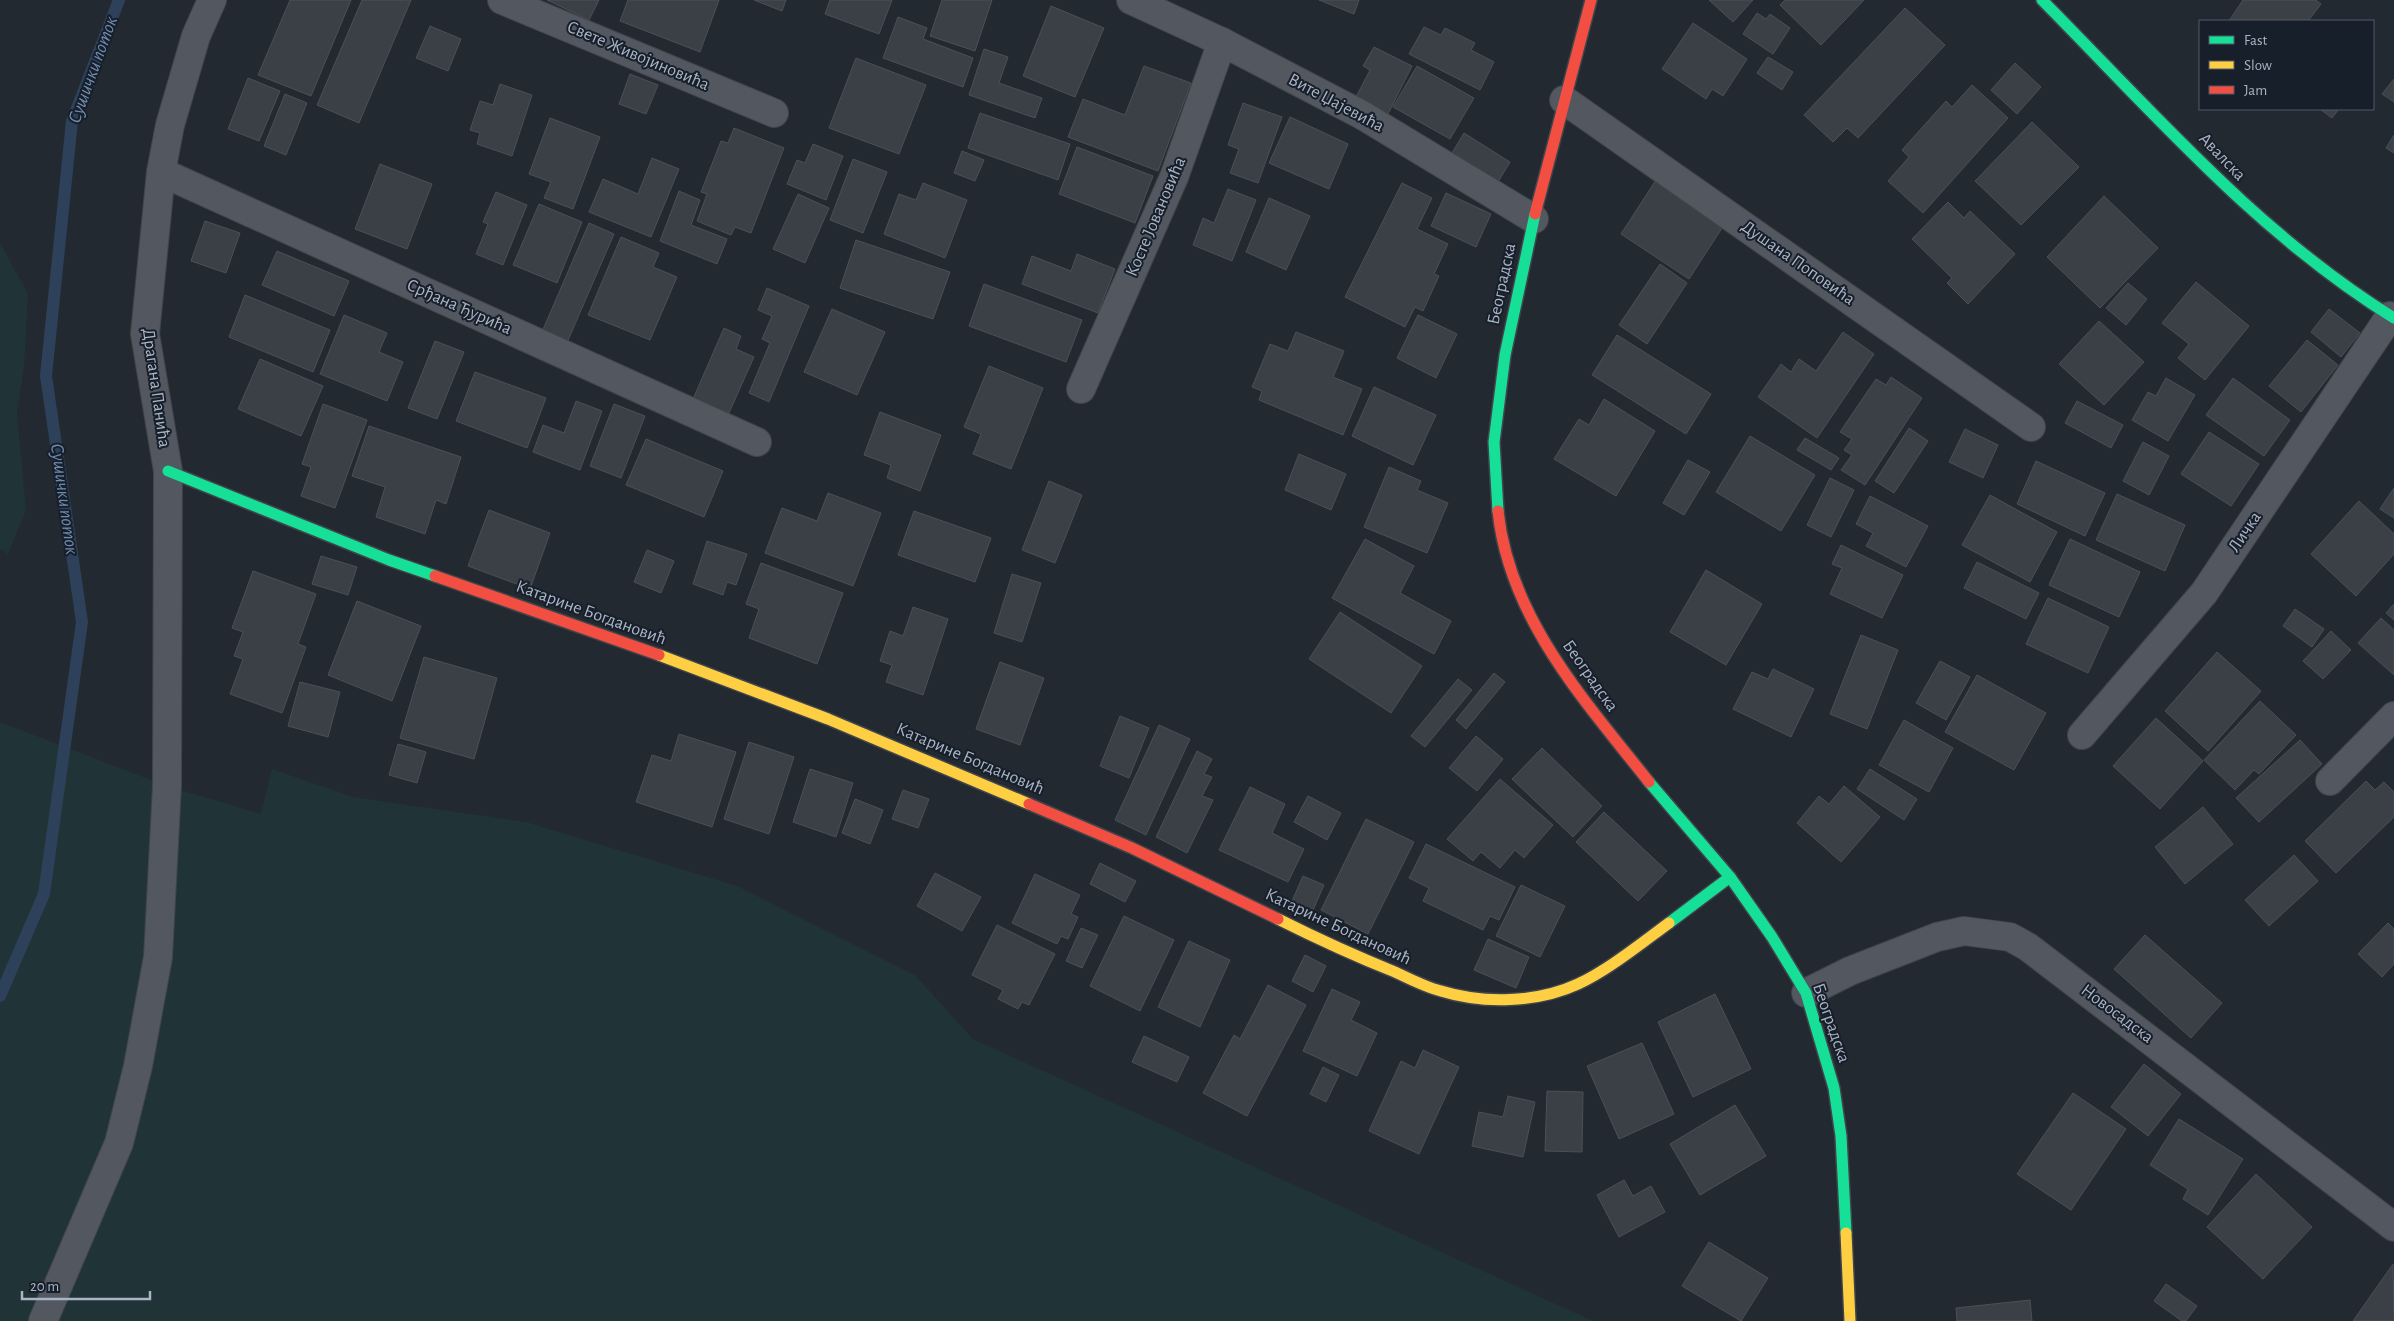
<svg xmlns="http://www.w3.org/2000/svg" width="2394" height="1321" font-family="'Alegreya Sans',sans-serif">
  <style>
    .green { fill: #203336 }
    .lines { fill: none; stroke-linecap: round; stroke-linejoin: round }
    .stream { stroke: #2e415b; stroke-width: 12 }
    .building { fill: #3b4047; stroke: #4a5058 }
    .street-casing { stroke: #40454b; stroke-width: 30 }
    .fast-casing { stroke: #40454b; stroke-width: 14 }
    .slow-casing { stroke: #40454b; stroke-width: 14 }
    .jam-casing { stroke: #40454b; stroke-width: 14 }
    .street { stroke: #525760; stroke-width: 28 }
    .fast { stroke: #16e098; stroke-width: 11 }
    .slow { stroke: #ffcf43; stroke-width: 11 }
    .jam { stroke: #f24e42; stroke-width: 11 }
    .labels { text-anchor: middle; dominant-baseline: central; stroke-width: 4; stroke-linejoin: round; paint-order: stroke }
    .street-label { font-size: 18px; fill: #aab4c4; stroke: #171f2b }
    .water-label { font-size: 19px; font-style: italic; fill: #708baf; stroke: #171f2b }
  </style>
  <rect width="100%" height="100%" fill="#232930"/>
  <g class="green">
    <path d="M0,243L28,294L24,367L17,413L26,510L8,554L0,549Z"/>
    <path d="M0,722L167,786L261,814L272,769L353,797L526,822L737,886L916,976L973,1039L1593,1321H0Z"/>
  </g>
  <g class="lines">
    <path class="stream" d="M0,996L44,894L82,622L46,376L72,121L119,0"/>
  </g>
  <g class="building">
    <path d="M290,0H351L311,96L258,75Z"/>
    <path d="M362,0H411L359,123L317,105Z"/>
    <path d="M547,0H599L589,20Z"/>
    <path d="M628,0H719L700,52L620,21Z"/>
    <path d="M754,0H786L782,11Z"/>
    <path d="M830,0H892L879,34L825,14Z"/>
    <path d="M942,0H992L975,51L930,36Z"/>
    <path d="M1319,0H1359L1354,14Z"/>
    <path d="M1709,0H1753L1733,22Z"/>
    <path d="M1785,0H1864L1821,45L1780,5Z"/>
    <path d="M2243,0H2316L2321,4L2308,21H2229Z"/>
    <path d="M1051,6L1104,28L1075,97L1023,76Z"/>
    <path d="M1905,8L1945,45L1858,138L1847,128L1833,142L1804,115Z"/>
    <path d="M1757,13L1766,19L1770,14L1790,28L1773,54L1743,34Z"/>
    <path d="M898,17L927,28L923,39L973,58L963,87L883,58Z"/>
    <path d="M1693,23L1747,59L1723,96L1712,89L1706,99L1662,69Z"/>
    <path d="M430,26L461,39L448,71L416,58Z"/>
    <path d="M1424,27L1441,35L1445,28L1475,43L1471,50L1494,62L1480,90L1409,54Z"/>
    <path d="M1374,47L1412,66L1388,114L1356,97L1370,70L1363,66Z"/>
    <path d="M984,49L1008,57L999,83L1042,98L1035,118L969,95Z"/>
    <path d="M1768,57L1793,72L1782,90L1757,73Z"/>
    <path d="M856,58L926,85L899,154L829,128Z"/>
    <path d="M2015,63L2041,87L2017,114L1991,90Z"/>
    <path d="M1144,66L1191,83L1158,171L1068,137L1083,99L1125,115Z"/>
    <path d="M1417,66L1474,98L1450,139L1393,107Z"/>
    <path d="M630,74L658,85L646,114L619,104Z"/>
    <path d="M248,78L280,91L259,141L228,129Z"/>
    <path d="M2394,79V102L2382,94Z"/>
    <path d="M500,84L532,95L512,156L477,144L480,133L470,130L480,101L493,105Z"/>
    <path d="M1972,85L2008,118L1923,213L1888,181L1909,157L1902,150L1946,101L1952,107Z"/>
    <path d="M285,94L307,103L286,155L264,146Z"/>
    <path d="M1243,103L1282,117L1258,183L1230,173L1239,149L1228,145Z"/>
    <path d="M2320,109H2339L2332,118Z"/>
    <path d="M980,113L1070,144L1058,180L968,148Z"/>
    <path d="M1290,117L1348,144L1329,189L1269,163Z"/>
    <path d="M550,118L600,137L573,209L544,198L551,182L529,174Z"/>
    <path d="M2032,122L2079,167L2021,225L1975,181Z"/>
    <path d="M734,128L784,148L751,233L735,227L731,235L697,221L707,194L701,192L721,141L728,143Z"/>
    <path d="M1464,133L1510,162L1498,182L1452,153Z"/>
    <path d="M2394,135V153L2386,148Z"/>
    <path d="M813,144L843,156L826,200L787,184L797,160L805,163Z"/>
    <path d="M1077,147L1153,176L1135,223L1059,194Z"/>
    <path d="M962,151L984,160L975,181L954,173Z"/>
    <path d="M652,158L679,169L651,237L589,212L603,179L638,194Z"/>
    <path d="M853,159L887,172L863,233L830,220Z"/>
    <path d="M380,164L432,184L407,249L355,229Z"/>
    <path d="M1656,180L1724,225L1689,279L1621,234Z"/>
    <path d="M923,183L967,200L945,258L884,234L899,194L916,200Z"/>
    <path d="M1402,183L1432,198L1417,229L1448,244L1434,274L1439,276L1423,311L1415,307L1405,327L1345,297Z"/>
    <path d="M1228,189L1256,200L1232,261L1193,245L1203,218L1214,223Z"/>
    <path d="M679,191L700,200L691,225L727,239L717,264L660,241Z"/>
    <path d="M496,192L527,205L503,265L476,254L488,224L483,222Z"/>
    <path d="M1446,193L1491,214L1476,247L1431,226Z"/>
    <path d="M798,194L829,208L805,263L773,249Z"/>
    <path d="M2104,196L2158,248L2100,308L2047,257Z"/>
    <path d="M1269,198L1310,216L1286,270L1246,252Z"/>
    <path d="M1948,202L1964,218L1970,211L2015,254L1968,304L1947,283L1952,278L1912,239Z"/>
    <path d="M539,204L582,222L557,283L513,265Z"/>
    <path d="M205,221L240,233L226,273L191,261Z"/>
    <path d="M589,223L614,234L566,345L541,334Z"/>
    <path d="M621,237L659,253L653,267L677,277L650,340L588,315Z"/>
    <path d="M856,240L950,272L933,319L840,288Z"/>
    <path d="M277,251L349,281L334,316L262,285Z"/>
    <path d="M1077,254L1115,269L1098,313L1022,284L1032,256L1071,271Z"/>
    <path d="M1660,264L1687,283L1647,344L1619,325Z"/>
    <path d="M2196,282L2249,326L2205,380L2178,358L2189,344L2162,323Z"/>
    <path d="M2128,283L2147,299L2126,325L2106,308Z"/>
    <path d="M984,284L1082,320L1066,362L969,326Z"/>
    <path d="M767,288L809,306L769,402L749,393L770,343L762,339L772,316L758,310Z"/>
    <path d="M245,295L330,330L313,372L229,337Z"/>
    <path d="M832,309L885,332L857,395L804,372Z"/>
    <path d="M2329,309L2360,333L2341,357L2311,332Z"/>
    <path d="M344,315L387,333L379,352L403,362L387,401L320,374Z"/>
    <path d="M1418,315L1457,334L1436,378L1397,358Z"/>
    <path d="M2099,321L2144,362L2104,405L2059,364Z"/>
    <path d="M724,328L741,336L736,349L754,357L728,415L693,399Z"/>
    <path d="M1296,332L1344,351L1333,377L1362,389L1343,435L1259,400L1262,391L1252,387L1270,344L1288,351Z"/>
    <path d="M1843,332L1874,354L1817,438L1758,397L1781,364L1791,372L1799,359L1816,371Z"/>
    <path d="M1617,335L1711,394L1686,434L1592,375Z"/>
    <path d="M2307,340L2338,365L2301,412L2269,386Z"/>
    <path d="M435,341L464,352L437,419L408,408Z"/>
    <path d="M260,359L323,386L301,436L238,409Z"/>
    <path d="M989,366L1043,388L1011,469L973,454L981,434L964,427Z"/>
    <path d="M475,372L546,398L527,448L456,421Z"/>
    <path d="M1891,377L1922,398L1865,485L1841,470L1852,455L1844,450L1852,439L1840,432L1876,379L1886,385Z"/>
    <path d="M2166,378L2195,395L2168,441L2132,420L2148,392L2156,396Z"/>
    <path d="M2233,378L2290,420L2264,456L2206,415Z"/>
    <path d="M1374,387L1436,415L1413,465L1352,436Z"/>
    <path d="M1604,399L1655,431L1616,496L1554,459L1579,419L1589,425Z"/>
    <path d="M576,401L602,411L580,470L533,452L543,425L564,433Z"/>
    <path d="M2077,401L2123,425L2111,448L2065,423Z"/>
    <path d="M323,404L367,420L335,508L301,496L311,467L302,464Z"/>
    <path d="M614,404L645,416L621,478L590,466Z"/>
    <path d="M880,412L941,435L920,491L887,478L891,465L864,455Z"/>
    <path d="M369,426L461,457L446,504L436,500L425,534L376,517L385,487L352,476Z"/>
    <path d="M1909,428L1928,441L1894,493L1875,481Z"/>
    <path d="M1965,429L1998,445L1983,478L1949,462Z"/>
    <path d="M2209,432L2259,464L2231,506L2181,474Z"/>
    <path d="M1750,436L1815,475L1781,531L1716,492Z"/>
    <path d="M1805,438L1839,458L1831,470L1797,450Z"/>
    <path d="M646,439L723,471L704,517L626,485Z"/>
    <path d="M2143,442L2169,456L2149,495L2123,481Z"/>
    <path d="M1299,454L1346,474L1331,510L1285,490Z"/>
    <path d="M1688,460L1710,472L1684,515L1663,503Z"/>
    <path d="M2036,461L2105,493L2085,536L2017,504Z"/>
    <path d="M1389,467L1421,481L1417,490L1448,503L1427,553L1364,527Z"/>
    <path d="M1830,478L1854,490L1831,537L1807,525Z"/>
    <path d="M1049,481L1082,495L1055,563L1022,550Z"/>
    <path d="M2394,488V518L2380,509Z"/>
    <path d="M828,493L881,513L853,586L765,553L782,508L817,521Z"/>
    <path d="M2117,494L2185,525L2165,571L2096,540Z"/>
    <path d="M1990,495L2057,532L2030,582L1962,545Z"/>
    <path d="M1870,496L1928,526L1906,567L1866,546L1873,533L1856,524Z"/>
    <path d="M2359,501L2394,534V554L2356,596L2311,554Z"/>
    <path d="M489,510L550,533L530,589L468,566Z"/>
    <path d="M914,511L991,538L975,582L898,555Z"/>
    <path d="M1365,539L1414,566L1400,593L1451,621L1434,654L1332,598Z"/>
    <path d="M2070,539L2140,572L2119,617L2049,585Z"/>
    <path d="M707,541L747,554L736,585L727,582L723,595L693,584Z"/>
    <path d="M1841,545L1903,575L1882,618L1830,594L1842,568L1832,564Z"/>
    <path d="M647,550L674,561L661,593L634,582Z"/>
    <path d="M321,556L357,567L348,595L312,584Z"/>
    <path d="M1977,562L2039,593L2026,619L1964,588Z"/>
    <path d="M761,563L843,593L817,664L749,638L759,609L746,604Z"/>
    <path d="M1706,570L1762,604L1726,665L1670,632Z"/>
    <path d="M253,571L316,594L298,644L306,647L282,713L230,694L243,659L234,656L243,632L232,628Z"/>
    <path d="M1012,574L1041,583L1022,642L994,633Z"/>
    <path d="M2048,598L2109,627L2088,673L2026,644Z"/>
    <path d="M357,601L421,626L392,701L328,675Z"/>
    <path d="M2394,604V620L2386,613Z"/>
    <path d="M913,607L948,619L923,695L886,682L892,665L880,661L890,631L903,636Z"/>
    <path d="M2295,609L2324,629L2312,647L2283,626Z"/>
    <path d="M1340,612L1422,666L1391,713L1309,659Z"/>
    <path d="M2381,618L2394,630V675L2358,643Z"/>
    <path d="M2331,631L2351,650L2323,679L2303,661Z"/>
    <path d="M1861,635L1898,650L1867,729L1830,714Z"/>
    <path d="M2217,652L2261,691L2208,751L2165,711Z"/>
    <path d="M424,657L497,678L474,759L400,738Z"/>
    <path d="M1940,661L1970,677L1946,720L1916,703Z"/>
    <path d="M1000,662L1044,678L1020,745L976,729Z"/>
    <path d="M1773,669L1814,689L1791,737L1733,709L1752,672L1768,679Z"/>
    <path d="M1494,673L1505,682L1466,729L1456,720Z"/>
    <path d="M1977,675L2046,713L2014,770L1945,732Z"/>
    <path d="M1458,679L1472,690L1425,747L1411,736Z"/>
    <path d="M300,682L340,692L328,737L288,726Z"/>
    <path d="M2260,701L2296,735L2259,774L2254,770L2235,790L2204,760Z"/>
    <path d="M1120,716L1149,728L1129,778L1100,766Z"/>
    <path d="M2156,718L2203,761L2160,809L2113,766Z"/>
    <path d="M1904,720L1953,748L1929,792L1879,765Z"/>
    <path d="M1159,725L1190,739L1146,835L1115,820Z"/>
    <path d="M679,734L736,752L712,827L636,802L652,755L671,761Z"/>
    <path d="M1476,736L1503,759L1477,791L1449,768Z"/>
    <path d="M2300,740L2322,764L2259,822L2236,798Z"/>
    <path d="M749,742L794,757L769,834L724,819Z"/>
    <path d="M398,744L426,752L417,783L389,775Z"/>
    <path d="M1542,748L1602,806L1573,837L1512,779Z"/>
    <path d="M1197,751L1212,759L1204,774L1212,777L1202,796L1213,800L1187,853L1156,837Z"/>
    <path d="M810,769L853,783L836,837L793,822Z"/>
    <path d="M1870,769L1917,799L1904,820L1857,789Z"/>
    <path d="M1500,779L1553,825L1524,858L1515,850L1500,868L1481,852L1473,861L1447,839Z"/>
    <path d="M2366,781L2375,790L2384,782L2394,792V817L2336,873L2305,841Z"/>
    <path d="M1844,786L1880,817L1841,862L1797,823L1819,796L1829,804Z"/>
    <path d="M1250,787L1285,804L1272,833L1304,849L1288,882L1219,850Z"/>
    <path d="M903,790L929,799L918,828L892,819Z"/>
    <path d="M1308,796L1341,813L1327,840L1294,822Z"/>
    <path d="M855,799L883,810L870,844L842,833Z"/>
    <path d="M2203,807L2233,844L2185,884L2155,847Z"/>
    <path d="M1604,812L1667,871L1638,901L1576,842Z"/>
    <path d="M1366,819L1414,842L1368,934L1321,910Z"/>
    <path d="M1426,844L1515,887L1499,920L1490,916L1483,930L1423,901L1429,888L1409,878Z"/>
    <path d="M2294,855L2318,881L2269,926L2245,900Z"/>
    <path d="M1100,863L1136,881L1125,902L1090,884Z"/>
    <path d="M935,873L981,897L962,931L917,906Z"/>
    <path d="M1035,874L1080,895L1071,914L1078,917L1068,939L1061,936L1057,944L1012,923Z"/>
    <path d="M1303,876L1324,885L1310,917L1289,908Z"/>
    <path d="M1521,885L1565,906L1540,957L1496,936Z"/>
    <path d="M1124,916L1174,940L1140,1011L1090,986Z"/>
    <path d="M2388,923L2394,929V964L2382,977L2358,954Z"/>
    <path d="M997,925L1055,954L1029,1005L1022,1002L1018,1009L998,999L1003,990L972,975Z"/>
    <path d="M1081,928L1098,935L1082,968L1066,961Z"/>
    <path d="M2145,935L2222,1003L2191,1038L2114,969Z"/>
    <path d="M1488,939L1529,957L1516,988L1474,970Z"/>
    <path d="M1189,941L1230,960L1200,1027L1158,1007Z"/>
    <path d="M1305,955L1326,966L1313,992L1292,981Z"/>
    <path d="M1268,985L1306,1005L1247,1116L1203,1093L1234,1035L1240,1039Z"/>
    <path d="M1332,989L1360,1002L1351,1020L1377,1033L1357,1076L1303,1051Z"/>
    <path d="M1715,994L1751,1069L1693,1097L1658,1022Z"/>
    <path d="M1144,1036L1189,1057L1177,1082L1132,1062Z"/>
    <path d="M1642,1043L1674,1114L1619,1139L1587,1066Z"/>
    <path d="M1423,1050L1459,1067L1419,1154L1369,1131L1401,1061L1415,1068Z"/>
    <path d="M2144,1064L2181,1094L2148,1136L2111,1107Z"/>
    <path d="M1323,1067L1339,1075L1326,1102L1310,1094Z"/>
    <path d="M1547,1091L1583,1092L1582,1152L1545,1151Z"/>
    <path d="M2073,1093L2126,1129L2071,1210L2017,1174Z"/>
    <path d="M1508,1096L1535,1102L1523,1157L1472,1146L1479,1112L1503,1117Z"/>
    <path d="M1735,1105L1766,1156L1700,1195L1670,1144Z"/>
    <path d="M2179,1119L2243,1159L2208,1215L2183,1199L2188,1189L2150,1165Z"/>
    <path d="M2256,1174L2312,1227L2263,1279L2207,1227Z"/>
    <path d="M1624,1180L1633,1196L1651,1186L1665,1212L1619,1237L1597,1195Z"/>
    <path d="M1709,1242L1768,1278L1741,1321L1682,1286Z"/>
    <path d="M2393,1264L2394,1321H2353Z"/>
    <path d="M2166,1284L2197,1306L2186,1321H2182L2154,1301Z"/>
    <path d="M2030,1300L2032,1321H1957L1956,1308Z"/>
  </g>
  <g class="lines">
    <defs>
      <g id="street">
        <path d="M502,0L774,113"/>
        <path d="M1131,0L1222,42L1362,115L1534,219"/>
        <path d="M1564,100L2031,427"/>
        <path d="M161,172L757,442"/>
        <path d="M1081,389L1174,177L1222,42"/>
        <path d="M2082,735L2204,593L2390,316"/>
        <path d="M2330,781L2394,716"/>
        <path d="M1806,993L1850,971L1937,937L1964,931L2010,937L2028,947L2394,1227"/>
        <path d="M43,1321L119,1143L138,1066L158,957L167,786L168,471L145,334L161,172L170,125L196,36L212,0"/>
      </g>
      <g id="fast">
        <path d="M2042,0C2154,113 2258,234 2394,318"/>
        <path d="M168,471L389,560L435,576"/>
        <path d="M1498,511L1494,442L1505,355L1535,214"/>
        <path d="M1649,782L1730,877L1772,937L1806,993L1834,1088L1841,1136L1846,1233"/>
        <path d="M1669,923L1730,877"/>
      </g>
      <g id="slow">
        <path d="M659,655L828,719L1029,804"/>
        <path d="M1278,919C1316,938 1355,956 1395,972C1410,979 1425,987 1441,991C1483,1004 1537,1003 1578,984C1607,971 1643,942 1669,923"/>
        <path d="M1846,1233L1850,1321"/>
      </g>
      <g id="jam">
        <path d="M1535,214L1591,0"/>
        <path d="M1498,511C1509,618 1585,701 1649,782"/>
        <path d="M435,576L659,655"/>
        <path d="M1029,804L1132,848L1278,919"/>
      </g>
    </defs>
    <use href="#street" class="street-casing"/>
    <use href="#fast" class="fast-casing"/>
    <use href="#slow" class="slow-casing"/>
    <use href="#jam" class="jam-casing"/>
    <use href="#street" class="street"/>
    <use href="#fast" class="fast"/>
    <use href="#slow" class="slow"/>
    <use href="#jam" class="jam"/>
  </g>
  <g class="labels">
    <g class="street-label">
      <text transform="translate(638 56) rotate(23)">Свете Живојиновића</text>
      <text transform="translate(1336 103) rotate(28)">Вите Џајевића</text>
      <text transform="translate(2222 157) rotate(46)">Авалска</text>
      <text transform="translate(1156 217) rotate(-67)">Косте Јовановића</text>
      <text transform="translate(1798 263) rotate(35)">Душана Поповића</text>
      <text transform="translate(1502 284) rotate(-78)">Београдска</text>
      <text transform="translate(459 307) rotate(24)">Срђана Ђурића</text>
      <text transform="translate(156 388) rotate(82)">Драгана Панића</text>
      <text transform="translate(2245 532) rotate(-56)">Личка</text>
      <text transform="translate(591 613) rotate(20)">Катарине Богдановић</text>
      <text transform="translate(1590 676) rotate(55)">Београдска</text>
      <text transform="translate(970 759) rotate(23)">Катарине Богдановић</text>
      <text transform="translate(1338 927) rotate(25)">Катарине Богдановић</text>
      <text transform="translate(2117 1014) rotate(37)">Новосадска</text>
      <text transform="translate(1831 1023) rotate(71)">Београдска</text>
    </g>
    <g class="water-label">
      <text transform="translate(93 70) rotate(-70)">Сушички поток</text>
      <text transform="translate(64 499) rotate(82)">Сушички поток</text>
    </g>
  </g>
  <rect x="2199" y="20" width="175" height="90" fill="#171f2b" stroke="#525b68"/>
  <rect x="2209" y="36" width="25" height="8" fill="#16e098" stroke="#525b68"/>
  <text x="2244" y="45" font-size="15" fill="#aab4c4">Fast</text>
  <rect x="2209" y="61" width="25" height="8" fill="#ffcf43" stroke="#525b68"/>
  <text x="2244" y="70" font-size="15" fill="#aab4c4">Slow</text>
  <rect x="2209" y="86" width="25" height="8" fill="#f24e42" stroke="#525b68"/>
  <text x="2244" y="95" font-size="15" fill="#aab4c4">Jam</text>
  <path d="M22 1291v8h128v-8" fill="none" stroke="#aab4c4" stroke-width="2.5"/>
  <text x="30" y="1291" font-size="15" fill="#aab4c4" stroke="#171f2b" stroke-width="4" paint-order="stroke">20 m</text>
</svg>
